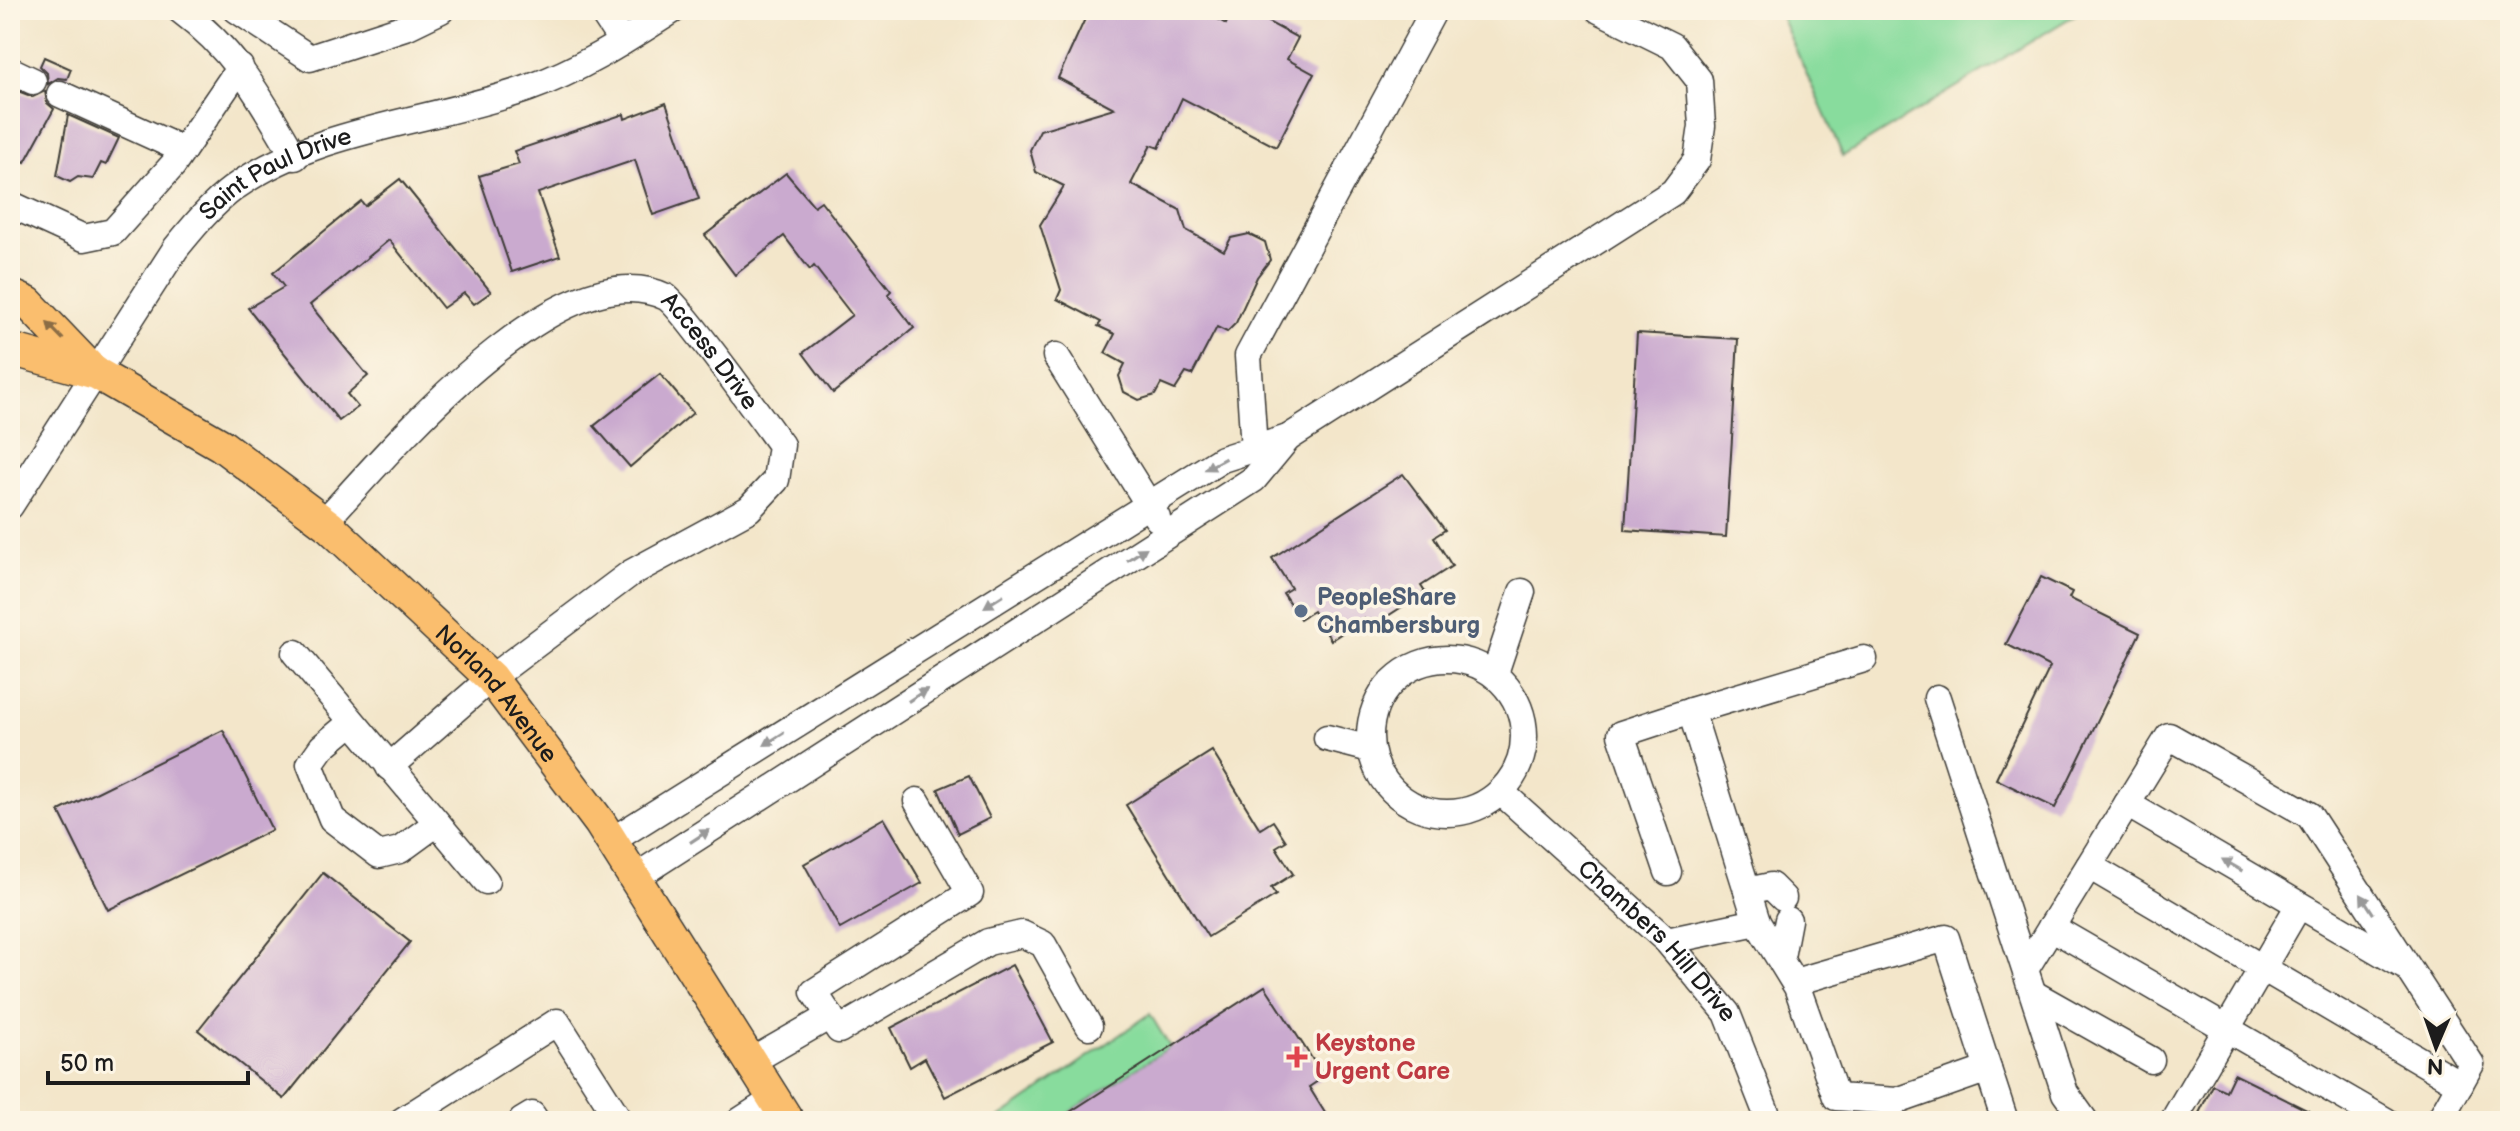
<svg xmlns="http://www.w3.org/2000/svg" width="2520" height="1131" font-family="'Balsamiq Sans',sans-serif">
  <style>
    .green { fill: #88dc9d; stroke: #527c5c; stroke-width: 2 }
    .building { fill: #caaacf }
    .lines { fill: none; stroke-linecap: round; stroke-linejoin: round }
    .minor-casing { stroke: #3c3a36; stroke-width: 29 }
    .major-casing { stroke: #3c3a36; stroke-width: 35 }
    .minor { stroke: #fff; stroke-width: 26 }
    .major { stroke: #fabe6e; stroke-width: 32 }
    .oneway { fill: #8b6d45 }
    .oneway2 { fill: #999 }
    .service-dot { fill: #5c6f8a; stroke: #fcf5e5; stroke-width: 3 }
    .health-dot { fill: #e0444e; stroke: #fcf5e5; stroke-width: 3 }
    .labels { text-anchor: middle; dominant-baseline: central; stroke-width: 7; stroke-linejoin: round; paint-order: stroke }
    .street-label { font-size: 24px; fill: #1c1c1c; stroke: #fcf5e5 }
    .service-label { font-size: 24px; font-weight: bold; fill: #4e5e75; stroke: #fcf5e5; text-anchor: start }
    .health-label { font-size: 24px; font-weight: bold; fill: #be3a42; stroke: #fcf5e5; text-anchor: start }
  </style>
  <rect width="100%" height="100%" fill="#fcf5e5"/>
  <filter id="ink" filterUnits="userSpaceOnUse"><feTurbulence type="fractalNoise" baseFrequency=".0125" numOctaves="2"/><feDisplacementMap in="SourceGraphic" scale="16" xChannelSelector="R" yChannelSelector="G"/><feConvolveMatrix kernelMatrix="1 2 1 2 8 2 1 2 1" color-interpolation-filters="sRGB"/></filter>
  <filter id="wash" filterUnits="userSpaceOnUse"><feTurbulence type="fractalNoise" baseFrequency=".006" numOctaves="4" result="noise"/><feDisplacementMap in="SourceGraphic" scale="32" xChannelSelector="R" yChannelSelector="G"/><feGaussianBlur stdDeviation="1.8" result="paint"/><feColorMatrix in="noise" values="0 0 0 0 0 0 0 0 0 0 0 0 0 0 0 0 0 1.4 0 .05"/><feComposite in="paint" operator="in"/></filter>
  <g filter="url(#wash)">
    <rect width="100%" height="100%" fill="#f3e6ca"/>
    <g class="green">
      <path d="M1778,10H2083L1843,156Z"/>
      <path d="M1150,1014L1170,1047L1056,1121H995Z"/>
    </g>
    <g id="blocks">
      <g class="building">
        <path d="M1089,10H1203L1226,24L1232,10H1246L1298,38L1287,59L1314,74L1276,147L1182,98L1159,148L1151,145L1131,184L1180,210L1186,230L1224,251L1231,238L1249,234L1265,242L1270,260L1257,277L1236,323L1227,332L1217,327L1192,375L1186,373L1175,390L1161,384L1155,395L1139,400L1124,392L1119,376L1125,364L1105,353L1115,334L1098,326L1101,322L1057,299L1061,290L1040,225L1064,186L1036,172L1030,150L1040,130L1114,108L1058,78Z"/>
        <path d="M44,57L71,69L67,79L58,78L48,84L47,73L40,66Z"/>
        <path d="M10,88L33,97L45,91L47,103L54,109L25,162L10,153Z"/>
        <path d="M666,103L699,199L653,215L635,160L538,193L560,256L512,272L479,176L519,164L514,151L624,114L625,119Z"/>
        <path d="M68,115L119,138L106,165L101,163L93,179L78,177L70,182L57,176Z"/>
        <path d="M786,173L814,206L821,201L891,291L888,294L914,328L833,393L803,353L852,315L814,266L810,270L784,236L735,275L705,235Z"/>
        <path d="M400,179L491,292L474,304L464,293L443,308L389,240L310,305L368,376L347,394L358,407L339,421L248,308L284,287L273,273L361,201L365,206Z"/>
        <path d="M1637,333L1738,339L1726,537L1625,530Z"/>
        <path d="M660,374L693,413L630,467L594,426Z"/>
        <path d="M1403,474L1445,530L1434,537L1452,566L1421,586L1425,592L1369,628L1364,619L1331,640L1313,611L1300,619L1283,593L1291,588L1272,558Z"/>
        <path d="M2041,577L2072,592L2069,598L2140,633L2055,808L1996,779L2050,667L2006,644Z"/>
        <path d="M223,730L272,830L108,910L59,811Z"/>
        <path d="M1212,751L1260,829L1273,821L1286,841L1276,847L1293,874L1271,888L1276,895L1208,937L1126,805Z"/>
        <path d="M969,776L990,818L958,834L938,789Z"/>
        <path d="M884,818L922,883L840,929L804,864Z"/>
        <path d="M323,873L410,942L284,1099L198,1030Z"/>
        <path d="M1012,965L1053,1042L945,1097L925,1058L910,1067L891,1028Z"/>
        <path d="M1265,986L1324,1077L1309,1087L1330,1121H1056Z"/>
        <path d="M2234,1074L2329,1121H2195L2213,1085L2226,1091Z"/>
      </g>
    </g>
  </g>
  <g filter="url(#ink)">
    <use href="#blocks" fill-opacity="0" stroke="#3c3a36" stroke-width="2"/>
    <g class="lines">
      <defs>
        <g id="minor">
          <path d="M180,10C235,50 261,99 295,157"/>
          <path d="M237,10L310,58L408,26L441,10"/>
          <path d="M601,10L622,42"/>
          <path d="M10,70L33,81"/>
          <path d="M60,94L183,150"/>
          <path d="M10,204L84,238L113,232L173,165L240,67"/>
          <path d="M1056,356L1157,518"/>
          <path d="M1254,449L1248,356L1434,10"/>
          <path id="s1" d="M10,506L176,248C194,226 212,204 235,187C320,127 433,122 529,88C582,69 626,40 673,10"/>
          <path id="s2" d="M324,522C388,453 560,246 666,297C679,304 765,423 781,445L776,480L749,509L631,573L491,678L389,767"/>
          <path d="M295,653L486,881"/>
          <circle cx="1447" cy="736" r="77"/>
          <path d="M1495,673L1522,592"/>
          <path d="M1937,698L2065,1093L2085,1121"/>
          <path d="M1691,711L1864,659"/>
          <path d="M352,722L322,747L310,764L332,819L379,855L400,850L437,823"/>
          <path d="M1327,738L1370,749"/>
          <path id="s3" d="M1501,792L1667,941L1727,1013L1766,1112V1121"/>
          <path d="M917,801L970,893L814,992L839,1030L988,942L1022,934L1043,944L1089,1026"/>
          <path d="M2127,804L2404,966"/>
          <path d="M611,841L1222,459L1288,438L1673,192L1697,160L1702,126L1699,80L1672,46L1599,10"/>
          <path d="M2089,866L2460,1084"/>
          <path d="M1668,872L1621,734L1691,711L1757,922"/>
          <path d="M634,878L1254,479L1288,438"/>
          <path d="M1747,891L1771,886L1783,898"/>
          <path d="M2051,927L2386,1121"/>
          <path d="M1667,941L1757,922L1797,987L1836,1097L1897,1101L1988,1069L2005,1121"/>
          <path d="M1781,957L1788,920"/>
          <path d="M2026,968L2169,736L2309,815L2471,1064L2439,1121"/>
          <path d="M1795,982L1946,938L1988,1069"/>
          <path d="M2034,994L2151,1060"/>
          <path d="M750,1062L830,1016"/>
          <path d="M402,1121L557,1022L620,1121"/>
          <path d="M522,1121L532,1115L536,1121"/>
          <path d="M740,1121L774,1099"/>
          <path d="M2173,1121L2299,905"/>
        </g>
        <g id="major">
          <path d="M10,295L28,303L93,371"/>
          <path id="s4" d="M10,349L96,373L221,445L329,526L491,678L600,823L788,1121"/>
        </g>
      </defs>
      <use href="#minor" class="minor-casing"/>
      <use href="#major" class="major-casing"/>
      <use href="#minor" class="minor"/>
      <use href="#major" class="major"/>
    </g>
    <defs><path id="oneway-solid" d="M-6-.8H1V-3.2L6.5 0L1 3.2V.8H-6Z" transform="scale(2)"/></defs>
    <use class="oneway" href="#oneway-solid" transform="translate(55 331) rotate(-134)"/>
    <g class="oneway2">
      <use href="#oneway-solid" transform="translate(1215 464) rotate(151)"/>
      <use href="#oneway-solid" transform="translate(1137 554) rotate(-33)"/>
      <use href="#oneway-solid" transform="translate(994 601) rotate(148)"/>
      <use href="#oneway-solid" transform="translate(918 695) rotate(-33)"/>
      <use href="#oneway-solid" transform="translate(774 739) rotate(148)"/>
      <use href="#oneway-solid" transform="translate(700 836) rotate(-33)"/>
      <use href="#oneway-solid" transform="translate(2232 865) rotate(-150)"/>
      <use href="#oneway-solid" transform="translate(2367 904) rotate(-123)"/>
    </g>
  </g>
  <circle class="service-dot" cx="1301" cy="611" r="8"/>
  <path class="health-dot" d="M1293 1045h8v8h8v8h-8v8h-8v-8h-8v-8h8z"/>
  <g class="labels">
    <g class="street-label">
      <text stroke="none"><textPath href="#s1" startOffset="434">Saint Paul Drive</textPath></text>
      <text stroke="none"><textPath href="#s2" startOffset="500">Access Drive</textPath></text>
      <text stroke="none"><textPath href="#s4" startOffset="606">Norland Avenue</textPath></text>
      <text stroke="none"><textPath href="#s3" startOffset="216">Chambers Hill Drive</textPath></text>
    </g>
    <g class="service-label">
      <text x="1317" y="597">PeopleShare<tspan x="1317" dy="28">Chambersburg</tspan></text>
    </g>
    <g class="health-label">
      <text x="1315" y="1043">Keystone<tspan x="1315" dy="28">Urgent Care</tspan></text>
    </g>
  </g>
  <rect width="2520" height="1131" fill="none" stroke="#fcf5e5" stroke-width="40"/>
  <g transform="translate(2436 1047) rotate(182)" stroke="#fcf5e5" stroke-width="6" paint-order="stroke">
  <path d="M0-6L14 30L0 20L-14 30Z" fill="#1c1c1c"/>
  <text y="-12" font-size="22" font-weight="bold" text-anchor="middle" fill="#1c1c1c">N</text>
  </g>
  <path d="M48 1071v12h200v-12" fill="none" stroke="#1c1c1c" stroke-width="4"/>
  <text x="60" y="1071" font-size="24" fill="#1c1c1c" stroke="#fcf5e5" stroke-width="6" paint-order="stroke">50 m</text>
</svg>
